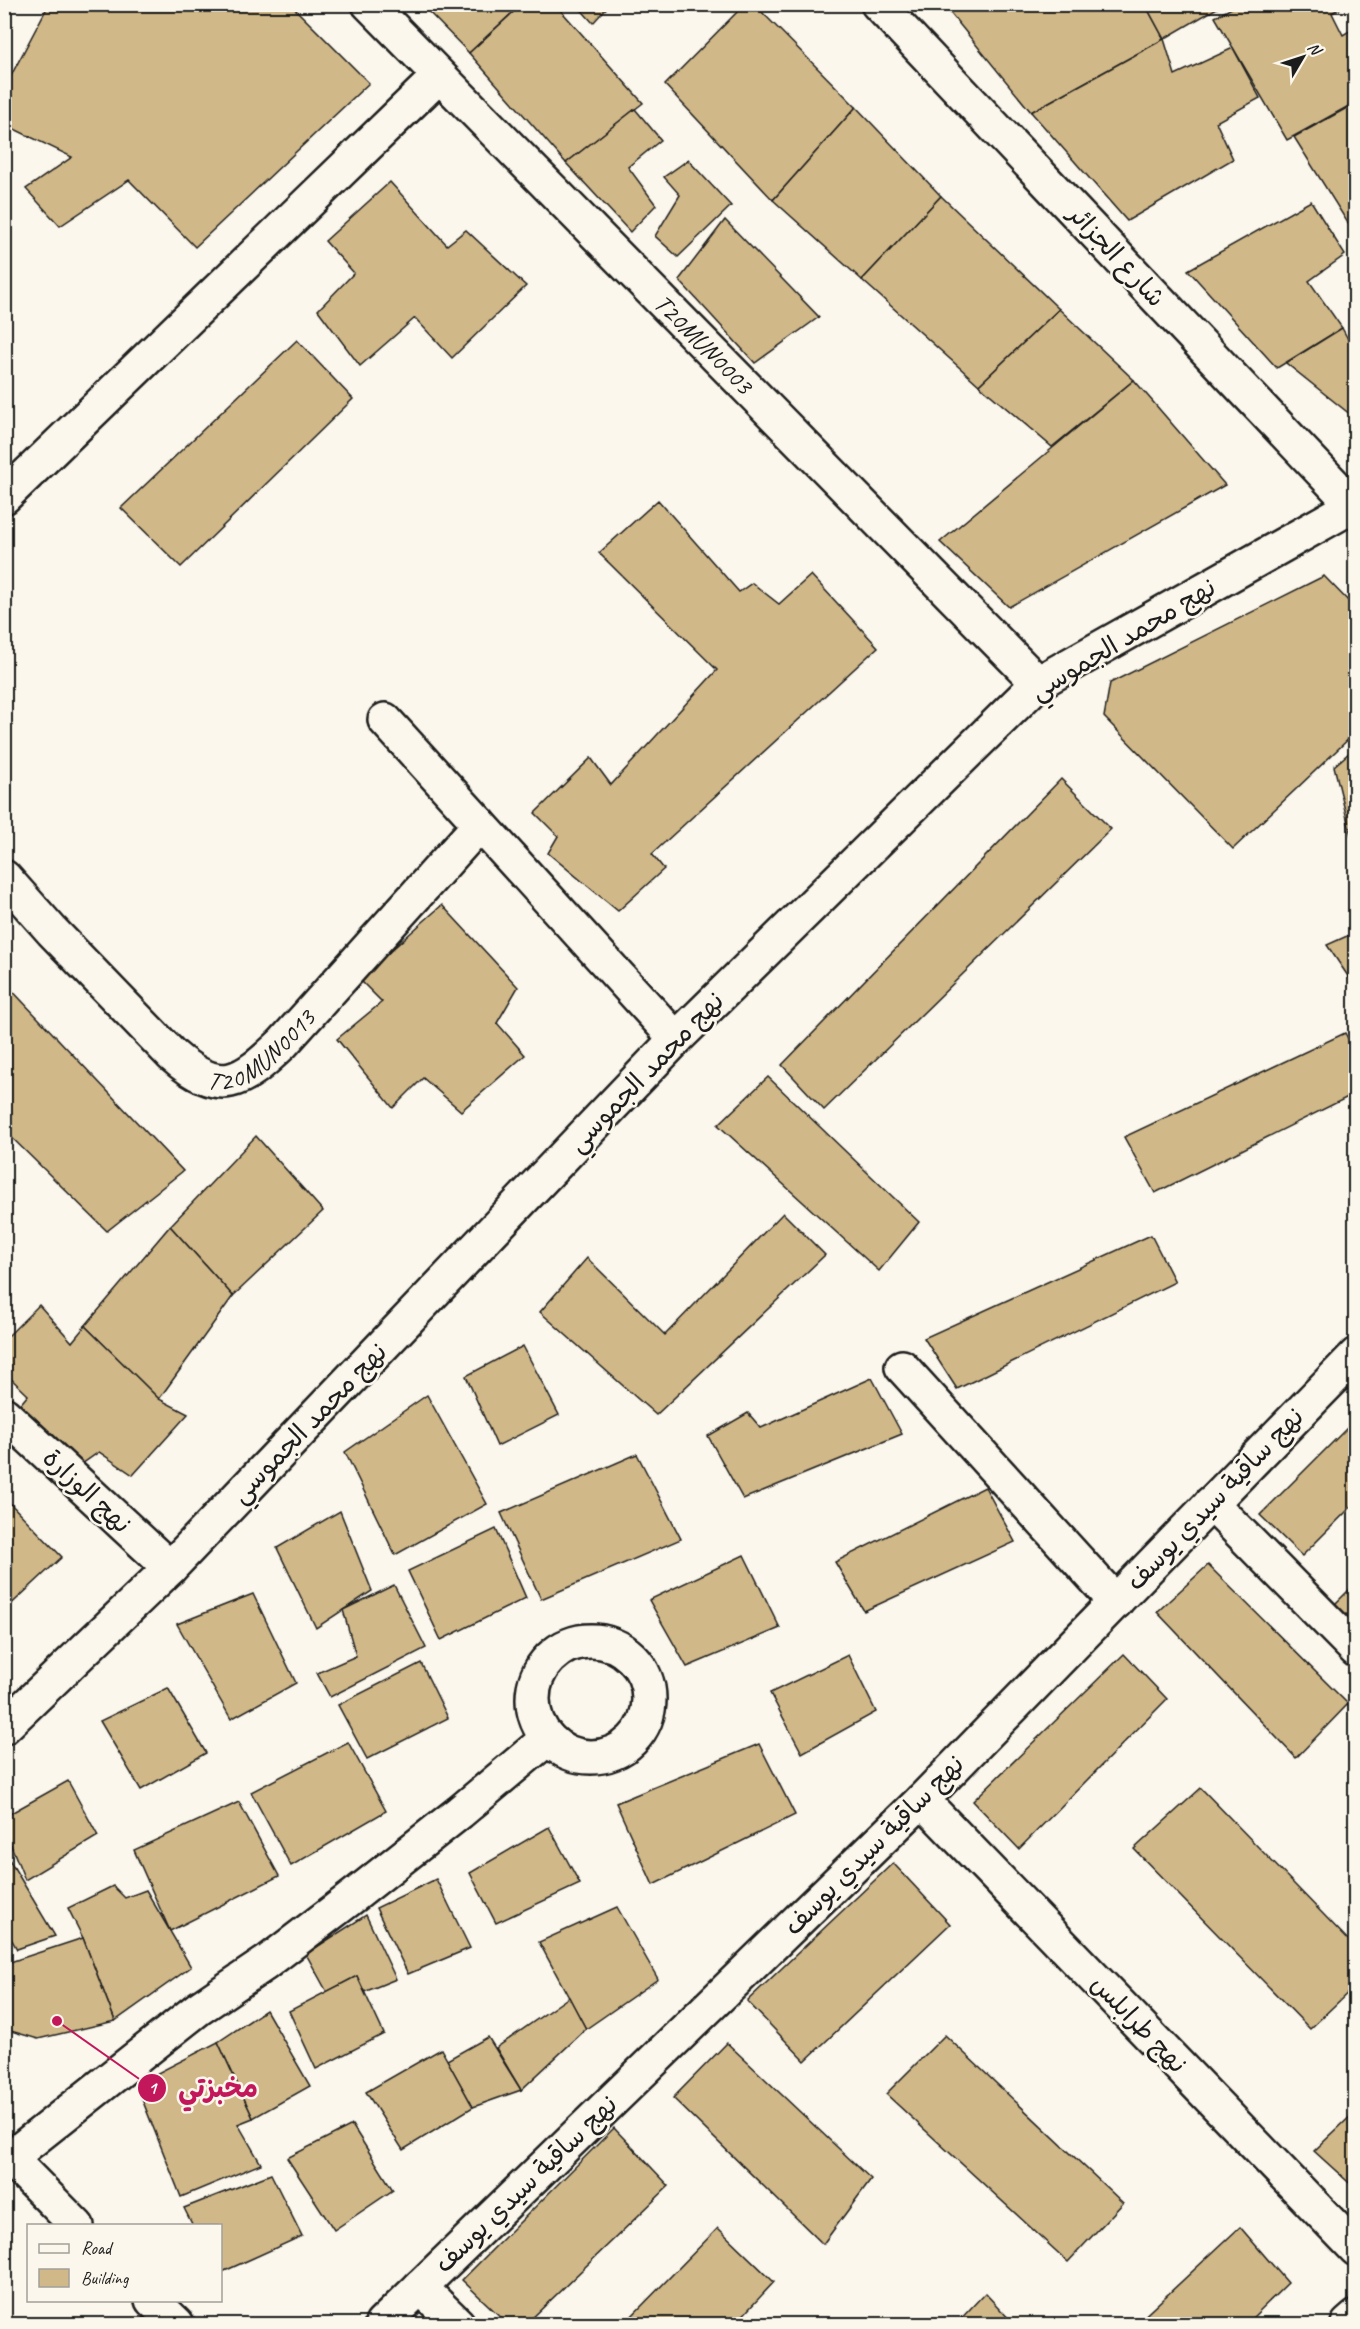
<svg xmlns="http://www.w3.org/2000/svg" width="1360" height="2329" font-family="Caveat,'Playpen Sans Arabic',sans-serif">
  <style>
    .building { fill: #d1b888; stroke: #1c1c1c; stroke-width: 1.5 }
    .lines { fill: none; stroke-linecap: round; stroke-linejoin: round }
    .minor-casing { stroke: #1c1c1c; stroke-width: 38 }
    .minor { stroke: #fbf7ec; stroke-width: 33 }
    .labels { text-anchor: middle; dominant-baseline: central; stroke-width: 5; stroke-linejoin: round; paint-order: stroke }
    .street-label { font-size: 26px; fill: #1c1c1c; stroke: #fbf7ec }
    .leader { fill: none; stroke: #c2185b; stroke-width: 2 }
    .callout-dot { fill: #c2185b; stroke: #fbf7ec; stroke-width: 2 }
    .mark-label { font-size: 18px; text-anchor: middle; font-weight: bold; fill: #fff }
    .callout-label { font-size: 27px; text-anchor: middle; font-weight: bold; fill: #c2185b; stroke: #fbf7ec; stroke-width: 5; stroke-linejoin: round; paint-order: stroke }
  </style>
  <rect width="100%" height="100%" fill="#fbf7ec"/>
  <filter id="ink" filterUnits="userSpaceOnUse"><feTurbulence type="fractalNoise" baseFrequency=".0167" numOctaves="2"/><feDisplacementMap in="SourceGraphic" scale="12" xChannelSelector="R" yChannelSelector="G"/><feConvolveMatrix kernelMatrix="1 2 1 2 8 2 1 2 1" color-interpolation-filters="sRGB"/></filter>
  <g filter="url(#ink)">
    <g class="building">
      <path d="M49,4H290L369,83L195,247L129,180L60,226L26,189L72,157L4,124V89Z"/>
      <path d="M421,4H522L469,53Z"/>
      <path d="M522,4H555L643,103L566,163L469,53Z"/>
      <path d="M576,4H610L593,23Z"/>
      <path d="M745,4H754L856,107L773,200L665,85Z"/>
      <path d="M956,4H1145L1164,39L1031,112L947,9Z"/>
      <path d="M1145,4H1224L1164,39Z"/>
      <path d="M1239,4H1347L1332,13L1343,35L1356,27V102L1287,140L1215,17Z"/>
      <path d="M1164,39L1175,75L1233,48L1260,98L1216,122L1233,159L1127,221L1031,112Z"/>
      <path d="M1356,103V236L1294,137Z"/>
      <path d="M856,107L941,196L862,280L773,200Z"/>
      <path d="M635,109L661,140L628,167L656,205L630,232L566,163Z"/>
      <path d="M688,160L731,206L678,257L655,236L680,195L664,177Z"/>
      <path d="M390,182L447,245L466,230L526,286L452,358L415,318L360,366L318,310L354,273L325,241Z"/>
      <path d="M941,196L1059,309L979,385L862,280Z"/>
      <path d="M1311,201L1345,255L1309,281L1342,328L1277,368L1188,270Z"/>
      <path d="M725,220L819,317L755,363L679,280Z"/>
      <path d="M1059,309L1134,380L1052,447L979,385Z"/>
      <path d="M1342,328L1356,354V419L1286,363Z"/>
      <path d="M297,340L353,399L181,567L121,508Z"/>
      <path d="M1134,380L1225,485L1009,607L940,542Z"/>
      <path d="M658,500L739,592L752,583L779,604L811,575L878,647L652,854L664,869L618,911L548,853L558,836L535,813L591,758L611,785L717,670L599,553Z"/>
      <path d="M1324,576L1356,609V732L1233,849L1104,717L1110,683Z"/>
      <path d="M1356,747V855L1334,766Z"/>
      <path d="M1061,779L1111,829L824,1110L782,1065Z"/>
      <path d="M442,905L518,987L497,1023L525,1055L461,1111L423,1078L393,1108L337,1039L382,1002L359,979Z"/>
      <path d="M1356,932V988L1327,945Z"/>
      <path d="M4,982L183,1171L107,1231L4,1130Z"/>
      <path d="M1345,1033L1356,1053V1093L1155,1193L1124,1137Z"/>
      <path d="M768,1077L919,1222L879,1271L718,1125Z"/>
      <path d="M256,1136L323,1211L233,1296L170,1226Z"/>
      <path d="M783,1213L825,1255L656,1415L540,1312L587,1258L665,1335Z"/>
      <path d="M170,1226L233,1296L159,1399L85,1326Z"/>
      <path d="M1151,1235L1175,1282L957,1389L924,1338Z"/>
      <path d="M39,1305L72,1342L85,1326L159,1399L188,1414L133,1475L99,1452L79,1466L18,1407L28,1395L4,1372V1340Z"/>
      <path d="M523,1346L559,1415L497,1446L466,1376Z"/>
      <path d="M872,1378L902,1434L743,1499L708,1436L748,1413L761,1428Z"/>
      <path d="M427,1395L487,1504L395,1555L345,1452Z"/>
      <path d="M1356,1419V1502L1302,1556L1260,1515Z"/>
      <path d="M637,1454L681,1539L541,1599L501,1513Z"/>
      <path d="M985,1487L1015,1542L864,1611L835,1562Z"/>
      <path d="M4,1497L62,1557L4,1611Z"/>
      <path d="M340,1511L372,1591L316,1628L277,1548Z"/>
      <path d="M496,1529L526,1598L441,1640L408,1571Z"/>
      <path d="M744,1555L780,1628L687,1667L649,1600Z"/>
      <path d="M1208,1565L1348,1704L1296,1758L1157,1612Z"/>
      <path d="M1356,1583V1628L1333,1606Z"/>
      <path d="M394,1585L426,1648L330,1697L317,1673L356,1656L343,1610Z"/>
      <path d="M253,1594L296,1683L231,1719L177,1624Z"/>
      <path d="M1124,1654L1167,1699L1019,1849L973,1801Z"/>
      <path d="M848,1655L876,1712L802,1753L770,1693Z"/>
      <path d="M421,1663L448,1718L367,1759L338,1705Z"/>
      <path d="M168,1688L206,1753L141,1790L100,1721Z"/>
      <path d="M348,1742L386,1811L291,1866L251,1792Z"/>
      <path d="M759,1744L795,1815L653,1885L616,1803Z"/>
      <path d="M68,1781L98,1836L25,1880L4,1828V1817Z"/>
      <path d="M1201,1788L1356,1948V1985L1310,2029L1134,1849Z"/>
      <path d="M239,1802L279,1876L170,1931L134,1850Z"/>
      <path d="M549,1827L580,1884L496,1923L470,1873Z"/>
      <path d="M4,1851L55,1936L17,1949L4,1926Z"/>
      <path d="M893,1863L950,1924L805,2061L747,2001Z"/>
      <path d="M436,1879L470,1948L408,1974L376,1908Z"/>
      <path d="M113,1886L125,1898L146,1890L191,1967L115,2021L83,1938L68,1908Z"/>
      <path d="M617,1907L658,1979L586,2029L539,1942Z"/>
      <path d="M366,1915L396,1979L364,1992L357,1976L327,1992L306,1954Z"/>
      <path d="M83,1938L115,2021L38,2039L4,2029V1964Z"/>
      <path d="M357,1976L384,2034L316,2069L289,2011Z"/>
      <path d="M569,1997L586,2029L521,2090L496,2048Z"/>
      <path d="M266,2010L310,2086L253,2118L218,2042Z"/>
      <path d="M945,2035L1123,2203L1068,2262L886,2094Z"/>
      <path d="M488,2037L521,2090L473,2107L447,2060Z"/>
      <path d="M218,2042L253,2118L238,2124L261,2164L181,2197L136,2084Z"/>
      <path d="M727,2043L871,2179L823,2244L673,2098Z"/>
      <path d="M441,2049L473,2107L403,2150L366,2092Z"/>
      <path d="M1356,2111V2189L1314,2151Z"/>
      <path d="M352,2125L393,2190L334,2230L287,2158Z"/>
      <path d="M614,2128L669,2186L526,2324H508L462,2280Z"/>
      <path d="M271,2174L302,2236L220,2273V2226H193L184,2208Z"/>
      <path d="M1240,2227L1288,2283L1246,2324H1136Z"/>
      <path d="M718,2228L774,2282L735,2324H624Z"/>
      <path d="M985,2293L1014,2324H956Z"/>
    </g>
    <g class="lines">
      <defs>
        <g id="minor">
          <path id="s1" d="M369,4L1038,683"/>
          <path d="M878,4L1356,508"/>
          <path d="M4,497L439,76"/>
          <path d="M385,720L676,1039"/>
          <path id="s2" d="M4,877L52,931L172,1055C221,1098 241,1083 283,1043L480,824"/>
          <path d="M902,1367L1116,1602"/>
          <path d="M4,1414L170,1568"/>
          <path d="M1211,1503L1356,1650"/>
          <circle cx="591" cy="1699" r="58"/>
          <path d="M4,1727L170,1568L676,1039L1038,683L1356,504"/>
          <path d="M922,1800L1356,2249"/>
          <path d="M4,2152L77,2226"/>
          <path d="M10,2158L198,2009L266,1963L355,1895L460,1812L548,1738"/>
          <path d="M420,2287L458,2324"/>
          <path d="M152,2300L177,2324"/>
          <path d="M382,2324L922,1800L1356,1355"/>
          <path d="M1348,2324L1356,2317"/>
        </g>
      </defs>
      <use href="#minor" class="minor-casing"/>
      <use href="#minor" class="minor"/>
    </g>
  </g>
  <g class="labels">
    <g class="street-label">
      <text transform="translate(1117 256) rotate(47)">شارع الجزائر</text>
      <text stroke="none"><textPath href="#s1" startOffset="477">T20MUN0003</textPath></text>
      <text transform="translate(1123 639) rotate(-31)">نهج محمد الجموسي</text>
      <text stroke="none"><textPath href="#s2" startOffset="352">T20MUN0013</textPath></text>
      <text transform="translate(646 1072) rotate(-46)">نهج محمد الجموسي</text>
      <text transform="translate(309 1423) rotate(-46)">نهج محمد الجموسي</text>
      <text transform="translate(87 1491) rotate(43)">نهج الوزارة</text>
      <text transform="translate(1215 1499) rotate(-46)">نهج ساقية سيدي يوسف</text>
      <text transform="translate(874 1845) rotate(-45)">نهج ساقية سيدي يوسف</text>
      <text transform="translate(1139 2024) rotate(46)">نهج طرابلس</text>
      <text transform="translate(526 2184) rotate(-44)">نهج ساقية سيدي يوسف</text>
    </g>
  </g>
  <path class="leader" d="M57 2021L152 2088"/>
  <g class="callout-dot">
    <circle cx="57" cy="2021" r="6"/>
    <circle cx="152" cy="2088" r="15"/>
  </g>
  <g class="mark-label">
    <text x="152" y="2094">1</text>
  </g>
  <g class="callout-label">
    <text x="218" y="2097">مخبزتي</text>
  </g>
  <rect width="1360" height="2329" fill="none" stroke="#fbf7ec" stroke-width="24"/>
  <rect x="12" y="12" width="1336" height="2305" fill="none" stroke="#1c1c1c" stroke-width="2" filter="url(#ink)"/>
  <rect x="27" y="2224" width="195" height="78" fill="#fbf7ec" stroke="#a29f99" stroke-width="1.5"/>
  <rect x="39" y="2244" width="30" height="9" fill="#fbf7ec" stroke="#a29f99" stroke-width="1.5"/>
  <text x="81" y="2254" font-size="18" fill="#1c1c1c">Road</text>
  <rect x="39" y="2269" width="30" height="18" fill="#d1b888" stroke="#a29f99" stroke-width="1.5"/>
  <text x="81" y="2284" font-size="18" fill="#1c1c1c">Building</text>
  <g transform="translate(1303 57) rotate(51)" stroke="#fbf7ec" stroke-width="4.5" paint-order="stroke">
  <path d="M0-4.5L10 22L0 15L-10 22Z" fill="#1c1c1c"/>
  <text y="-9" font-size="16" font-weight="bold" text-anchor="middle" fill="#1c1c1c">N</text>
  </g>
</svg>
